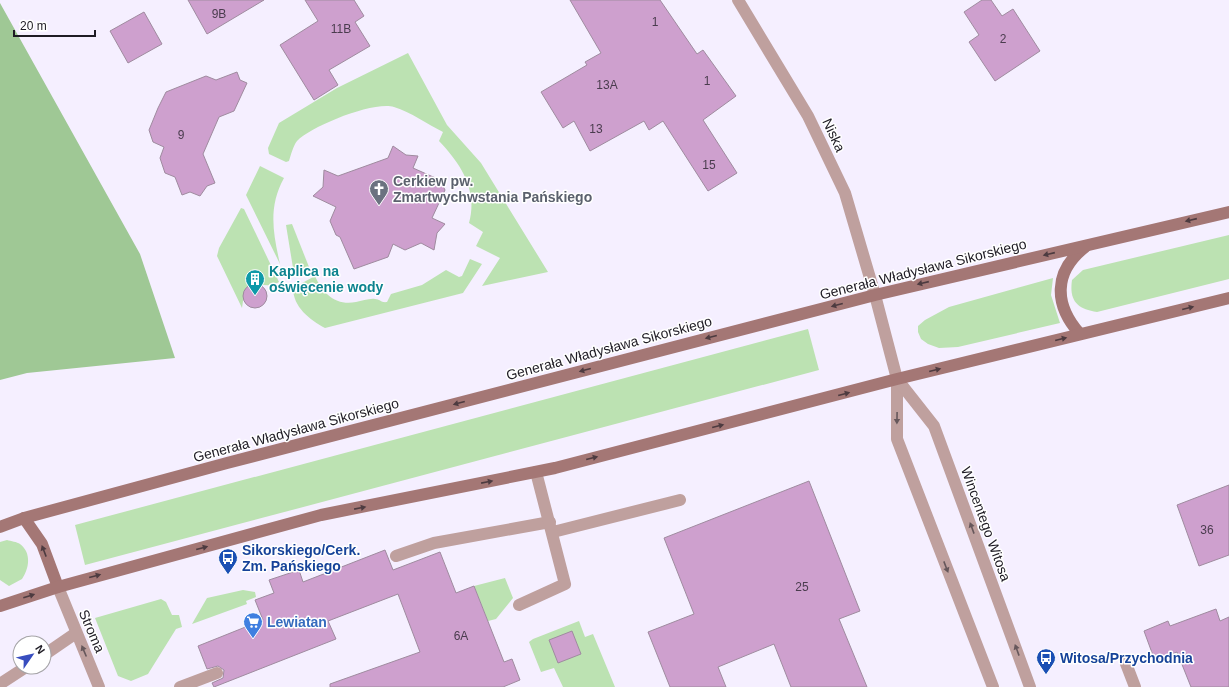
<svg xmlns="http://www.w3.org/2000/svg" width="1229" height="687" font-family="Helvetica,sans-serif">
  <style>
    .green { fill: #bce2b2 }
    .forest { fill: #9fc895 }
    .building { fill: #cea0ce; stroke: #9f8b9f }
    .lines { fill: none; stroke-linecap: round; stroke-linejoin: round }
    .minor { stroke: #bfa09e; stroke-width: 12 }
    .tertiary { stroke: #bfa09e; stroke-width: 12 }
    .secondary { stroke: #a47775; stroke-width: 12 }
    .oneway { fill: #4d3b40 }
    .oneway2 { fill: #66575b }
    .labels { text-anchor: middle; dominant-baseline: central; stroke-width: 3; stroke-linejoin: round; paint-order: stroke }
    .number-label { font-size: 12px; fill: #4a3c4e }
    .street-label { font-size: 14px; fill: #1e1b24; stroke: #fff }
    .worship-label { font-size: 14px; font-weight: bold; fill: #5b616d; stroke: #fff; text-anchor: start }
    .culture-label { font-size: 14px; font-weight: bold; fill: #0d838f; stroke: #fff; text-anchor: start }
    .transit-label { font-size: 14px; font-weight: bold; fill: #164399; stroke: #fff; text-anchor: start }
    .shop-label { font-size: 14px; font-weight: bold; fill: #366cbe; stroke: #fff; text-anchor: start }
  </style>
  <rect width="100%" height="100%" fill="#f5efff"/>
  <g class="green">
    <path d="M408,53L447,125L481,163L548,272L482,286L500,258L476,246L483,232L469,223C478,190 461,164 439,141L443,132C427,124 411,112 394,107C373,101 312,126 297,141C293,146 291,155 289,161L286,162L269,154L268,148L279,123L337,88Z"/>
    <path d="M260,166L284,178C268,207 273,233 280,264L246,195Z"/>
    <path d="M241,208L244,209L279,282C269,289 258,281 247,288L244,294L242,308L217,256L219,248Z"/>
    <path d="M292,224L309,267L294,274L286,225Z"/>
    <path d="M1229,235V279L1097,312C1077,309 1069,301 1072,280L1083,270Z"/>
    <path d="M470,259L482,264L463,293L325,328C310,320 293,307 293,288L315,276C323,294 336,306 356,302C362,301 370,298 375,299C380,299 381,303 387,302L391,294L422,285L446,270L459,277L462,276Z"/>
    <path d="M1053,278L1051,295L1060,323L958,347L939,348L928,344L921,339L918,332V326L925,320L949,307Z"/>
    <path d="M808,329L819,370L85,565L75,525Z"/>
    <path d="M7,540C11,541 17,542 20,544C32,553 29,569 22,579L9,586L0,580V542Z"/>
    <path d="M505,578L513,598L496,619L488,621L474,586Z"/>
    <path d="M243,590L255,592L256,597L246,601L247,604L192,624L207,598Z"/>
    <path d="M161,599L166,602L172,615H179L182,627L176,629L148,674L131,681L118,676L95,618Z"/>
    <path d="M579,621L585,637L593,634L615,687H563L554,668L541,672L529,642L533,639Z"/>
  </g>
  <path class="forest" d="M0,3L140,254L175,358L27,373L0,380Z"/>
  <g class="building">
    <path d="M188,0H264L207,34Z"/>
    <path d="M305,0H354L364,16L355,22L370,46L329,70L338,85L314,100L280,45L318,21Z"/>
    <path d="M570,0H660L697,54L703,50L736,96L703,120L737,173L708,191L663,121L649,130L644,121L590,151L574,121L563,128L541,92L587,65L585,62L601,53Z"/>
    <path d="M982,0H991L1002,16L1013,9L1040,51L995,81L969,42L979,35L964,12Z"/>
    <path d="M144,12L162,44L128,63L110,31Z"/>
    <path d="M237,72L240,80L247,83L234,111L219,117L203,154L215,183L207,186L200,196L190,192L182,195L175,177L165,173L160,158L164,147L153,142L149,130L158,108L166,92L206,76L216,80Z"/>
    <path d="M393,146L406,155L418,156L413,168L440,180L445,190L432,218L445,224L437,233L434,250L421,243L405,250L393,244L388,257L354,269L340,237L336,235L330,221L336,207L313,196L323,187L324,170L338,176L388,158Z"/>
    <circle cx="255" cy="296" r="12"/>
    <path d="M809,481L860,611L839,619L867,687H791L774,644L718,667L726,687H670L648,632L694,614L664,538Z"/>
    <path d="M1229,485V555L1199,566L1177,505Z"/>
    <path d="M385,550L393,570L440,552L456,593L474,586L504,662L512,659L520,680L503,687H330V684L420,652L398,594L328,621L336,639L214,687L212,683L223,678L224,670L218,666L207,669L198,646L263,620L255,600L274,593L269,580L299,570L303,582Z"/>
    <path d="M1216,609L1220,621L1229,617V687H1191L1177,652L1155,661L1144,631L1168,621L1170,626Z"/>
    <path d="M572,631L581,654L558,663L549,640Z"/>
  </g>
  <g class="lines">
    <g class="minor">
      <path d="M738,0L808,116L845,193L875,295"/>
      <path d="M553,532L680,500"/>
      <path d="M396,556L434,543L550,522"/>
      <path d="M58,587L99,687"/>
      <path d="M519,605L565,584L536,472"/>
      <path d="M44,655L76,633"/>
      <path d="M1125,661L1135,687"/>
      <path d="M0,684L26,667"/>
      <path d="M180,687L217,673"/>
    </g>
    <g class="tertiary">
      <path d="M875,295L897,379V439L993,687"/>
      <path d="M897,379L934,426L1030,687"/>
    </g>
    <g class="secondary">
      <path d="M1080,334C1054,305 1053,272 1085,247"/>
      <path d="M24,518L42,544L58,587"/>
      <path d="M0,527L24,518L227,463L875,295L1229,212"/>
      <path d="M0,606L58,587L321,515L555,468L897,379L1229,298"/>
    </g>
  </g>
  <defs><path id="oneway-solid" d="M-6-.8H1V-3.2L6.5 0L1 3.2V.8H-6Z"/></defs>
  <g class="oneway">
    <use href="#oneway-solid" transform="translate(1191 220) rotate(167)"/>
    <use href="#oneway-solid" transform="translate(1049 254) rotate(167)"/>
    <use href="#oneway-solid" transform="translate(923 283) rotate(167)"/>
    <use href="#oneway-solid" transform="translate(837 305) rotate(165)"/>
    <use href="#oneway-solid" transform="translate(1188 308) rotate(-14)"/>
    <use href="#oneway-solid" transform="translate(711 337) rotate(166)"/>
    <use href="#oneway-solid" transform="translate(1061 339) rotate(-14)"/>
    <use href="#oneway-solid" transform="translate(585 370) rotate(165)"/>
    <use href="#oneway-solid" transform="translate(935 370) rotate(-14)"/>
    <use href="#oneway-solid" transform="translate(844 394) rotate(-15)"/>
    <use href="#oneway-solid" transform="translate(459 403) rotate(165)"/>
    <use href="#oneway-solid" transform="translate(718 426) rotate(-14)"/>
    <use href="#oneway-solid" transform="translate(592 458) rotate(-14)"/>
    <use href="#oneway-solid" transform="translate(487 482) rotate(-11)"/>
    <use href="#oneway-solid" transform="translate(360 508) rotate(-11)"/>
    <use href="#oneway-solid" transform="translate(202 548) rotate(-15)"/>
    <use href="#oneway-solid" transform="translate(44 551) rotate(-111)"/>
    <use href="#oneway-solid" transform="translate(95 576) rotate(-15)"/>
    <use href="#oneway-solid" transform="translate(29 596) rotate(-18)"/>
  </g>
  <g class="oneway2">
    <use href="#oneway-solid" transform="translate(897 418) rotate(91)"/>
    <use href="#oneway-solid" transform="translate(972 528) rotate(-110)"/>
    <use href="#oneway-solid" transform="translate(946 567) rotate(69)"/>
    <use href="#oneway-solid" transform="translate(1017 650) rotate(-110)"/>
    <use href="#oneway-solid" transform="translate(84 651) rotate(-113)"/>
  </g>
  <defs>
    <symbol id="church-pin" viewBox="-11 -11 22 30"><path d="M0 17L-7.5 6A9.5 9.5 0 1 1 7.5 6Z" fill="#6b7280" stroke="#fff"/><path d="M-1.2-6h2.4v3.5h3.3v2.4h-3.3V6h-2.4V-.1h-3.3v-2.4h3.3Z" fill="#fff"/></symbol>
    <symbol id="building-pin" viewBox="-11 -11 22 30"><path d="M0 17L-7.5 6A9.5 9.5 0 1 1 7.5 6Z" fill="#0f9aa8" stroke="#fff"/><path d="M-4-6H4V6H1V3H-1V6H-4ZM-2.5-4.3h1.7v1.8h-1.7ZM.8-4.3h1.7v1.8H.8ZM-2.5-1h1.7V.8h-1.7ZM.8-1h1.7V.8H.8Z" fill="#fff"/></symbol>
    <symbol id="bus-pin" viewBox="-11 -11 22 30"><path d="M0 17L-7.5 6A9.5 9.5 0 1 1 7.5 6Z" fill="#1a4fb4" stroke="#fff"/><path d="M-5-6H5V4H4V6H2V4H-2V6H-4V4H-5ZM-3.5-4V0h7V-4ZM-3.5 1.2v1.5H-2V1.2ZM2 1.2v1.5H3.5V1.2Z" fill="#fff"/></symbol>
    <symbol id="supermarket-pin" viewBox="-11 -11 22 30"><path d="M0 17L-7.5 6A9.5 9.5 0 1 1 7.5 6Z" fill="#3f7fe0" stroke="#fff"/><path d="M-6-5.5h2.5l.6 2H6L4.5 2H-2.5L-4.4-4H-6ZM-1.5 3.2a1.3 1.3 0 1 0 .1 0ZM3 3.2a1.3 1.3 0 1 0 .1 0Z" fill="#fff"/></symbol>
  </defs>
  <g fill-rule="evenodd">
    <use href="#church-pin" x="368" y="178" width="22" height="30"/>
    <use href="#building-pin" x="244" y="268" width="22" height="30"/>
    <use href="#bus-pin" x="217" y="547" width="22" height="30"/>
    <use href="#supermarket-pin" x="242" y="611" width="22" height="30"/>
    <use href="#bus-pin" x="1035" y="647" width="22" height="30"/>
  </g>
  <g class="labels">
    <g class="number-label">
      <text x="219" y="14">9B</text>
      <text x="655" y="22">1</text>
      <text x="341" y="29">11B</text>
      <text x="1003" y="39">2</text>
      <text x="707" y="81">1</text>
      <text x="607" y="85">13A</text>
      <text x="596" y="129">13</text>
      <text x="181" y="135">9</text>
      <text x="709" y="165">15</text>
      <text x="1207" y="530">36</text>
      <text x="802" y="587">25</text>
      <text x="461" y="636">6A</text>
    </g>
    <g class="street-label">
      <text transform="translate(834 135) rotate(65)">Niska</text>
      <text transform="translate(923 269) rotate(-14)">Generała Władysława Sikorskiego</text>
      <text transform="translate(609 348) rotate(-15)">Generała Władysława Sikorskiego</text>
      <text transform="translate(296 430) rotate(-15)">Generała Władysława Sikorskiego</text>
      <text transform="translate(986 524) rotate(70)">Wincentego Witosa</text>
      <text transform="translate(92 631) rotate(67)">Stroma</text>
    </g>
    <g class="worship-label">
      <text x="393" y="181">Cerkiew pw.<tspan x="393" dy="16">Zmartwychwstania Pańskiego</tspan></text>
    </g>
    <g class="culture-label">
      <text x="269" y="271">Kaplica na<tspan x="269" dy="16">oświęcenie wody</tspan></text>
    </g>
    <g class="transit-label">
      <text x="242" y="550">Sikorskiego/Cerk.<tspan x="242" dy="16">Zm. Pańskiego</tspan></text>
      <text x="1060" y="658">Witosa/Przychodnia</text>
    </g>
    <g class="shop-label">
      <text x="267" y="622">Lewiatan</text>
    </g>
  </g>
  <g transform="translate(32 655) rotate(56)"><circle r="19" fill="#ffffff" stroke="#a5a4a7"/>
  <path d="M0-3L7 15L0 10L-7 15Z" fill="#384dbf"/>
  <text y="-6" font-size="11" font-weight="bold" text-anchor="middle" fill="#1e1b24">N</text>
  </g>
  <path d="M14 30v6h81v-6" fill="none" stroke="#1e1b24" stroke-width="2"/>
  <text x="20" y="30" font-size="12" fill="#1e1b24" stroke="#ffffff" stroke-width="3" paint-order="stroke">20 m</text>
</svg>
